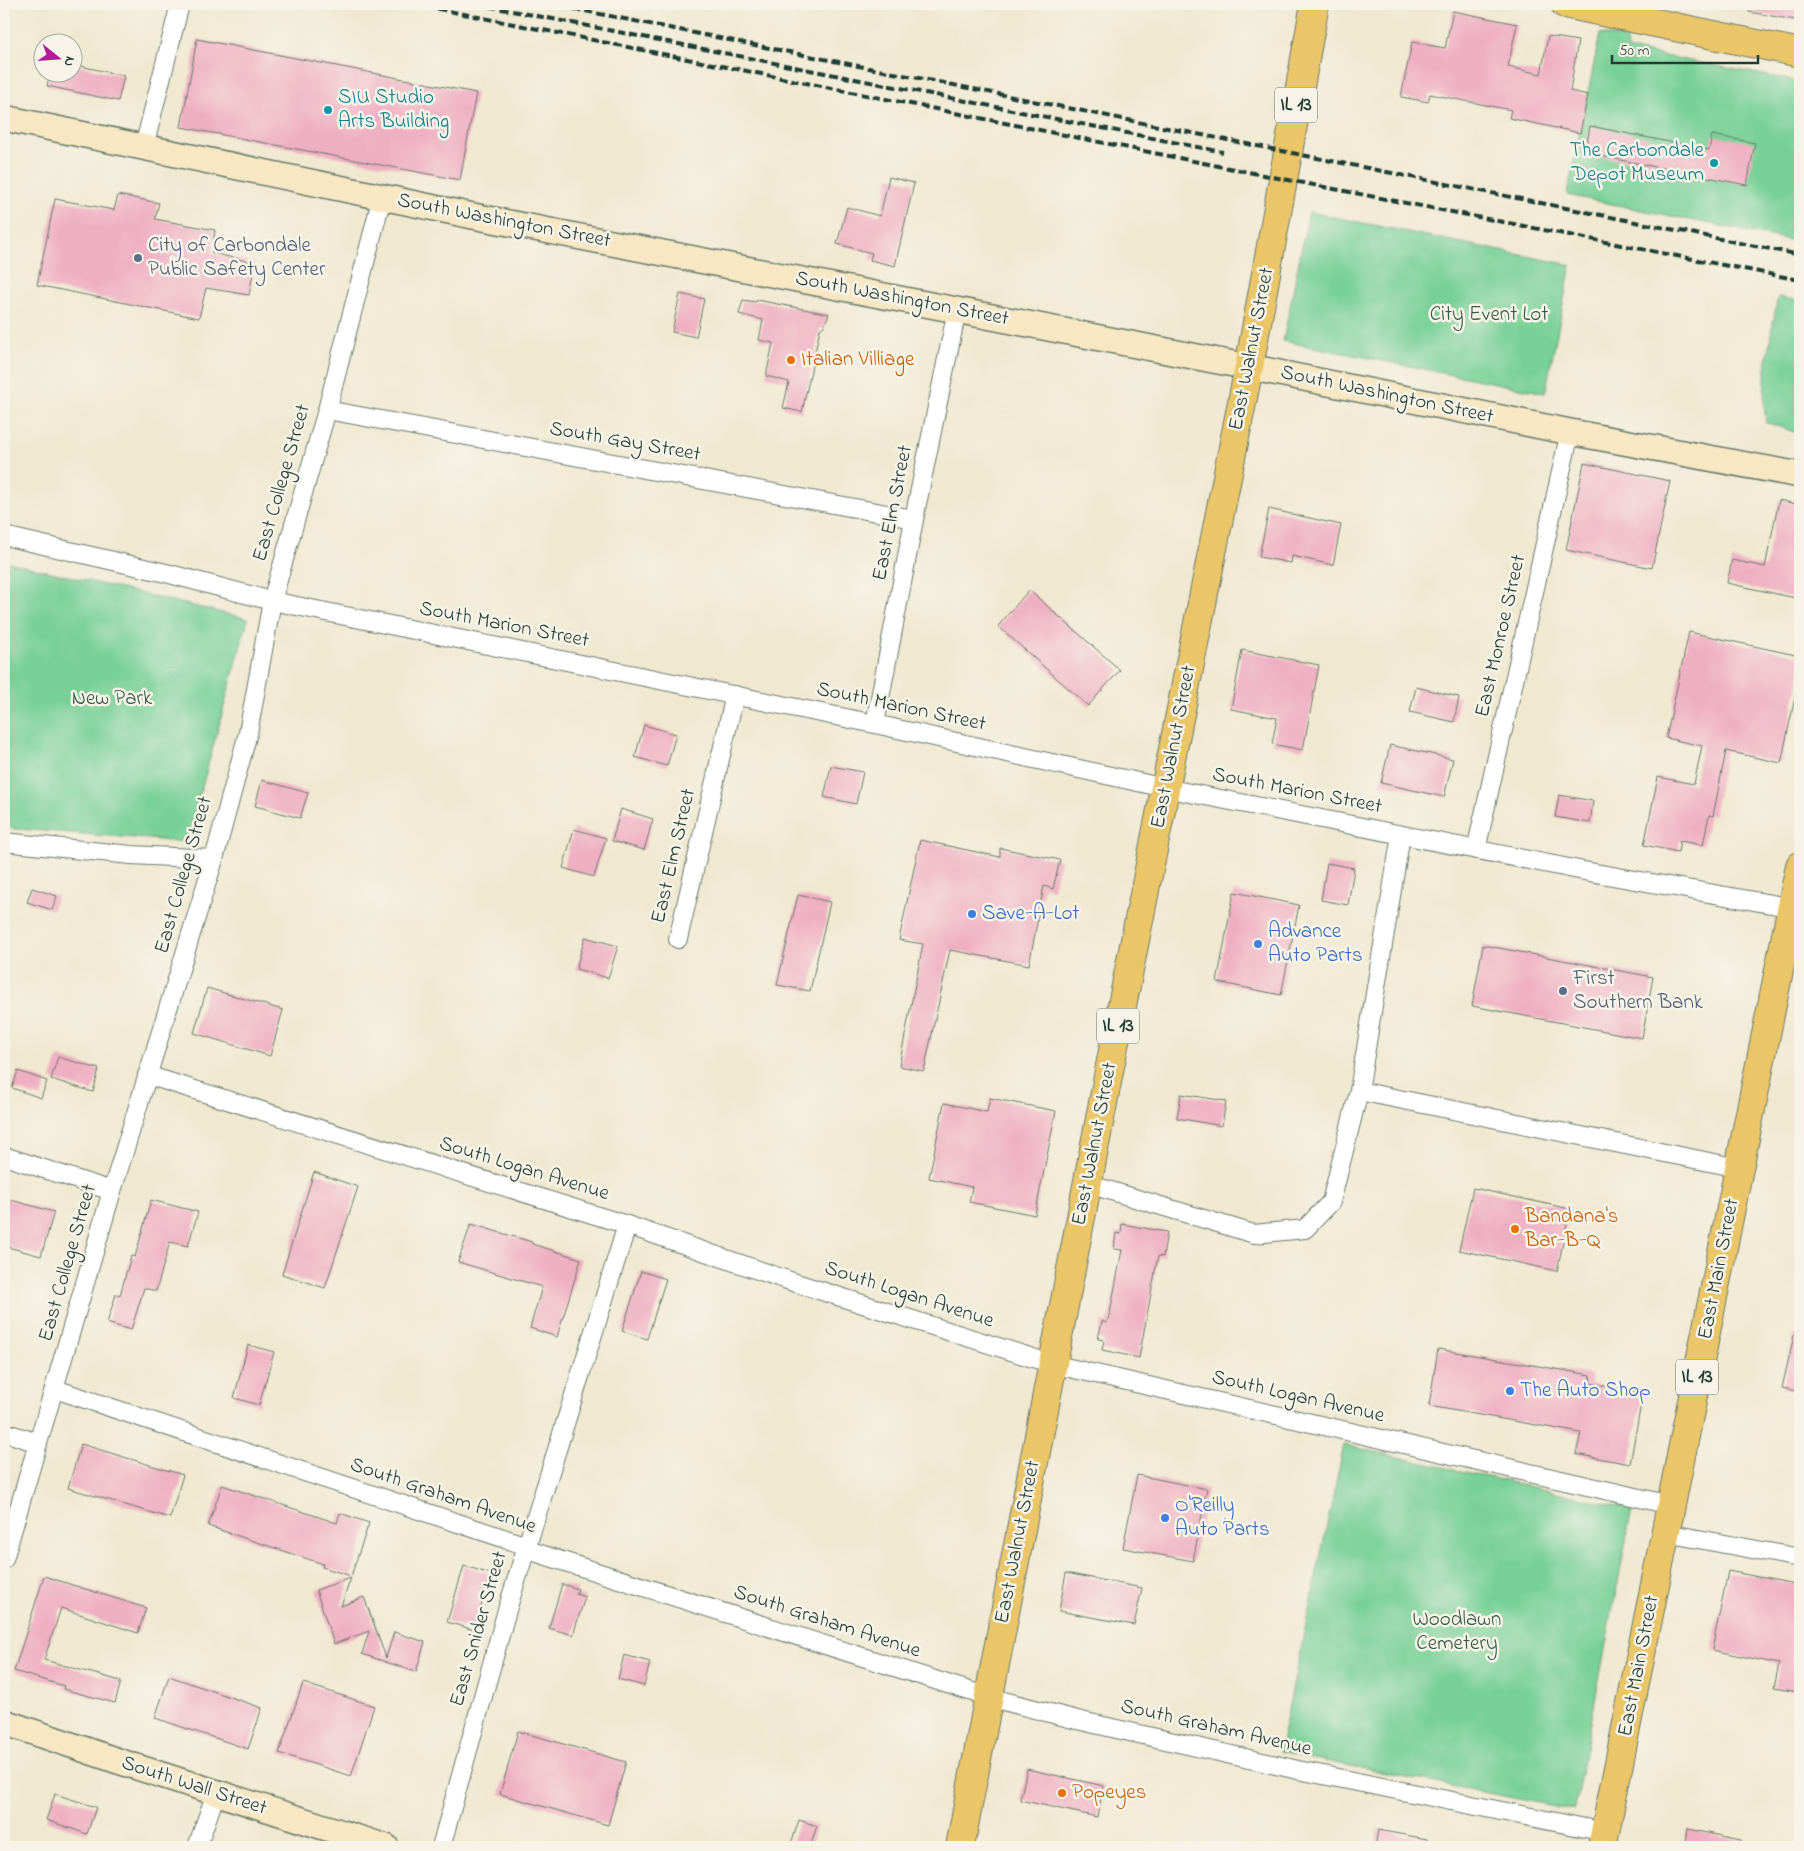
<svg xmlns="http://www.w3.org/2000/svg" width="1804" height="1851" font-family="'Indie Flower',sans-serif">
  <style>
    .green { fill: #77d096; stroke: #4b8665 }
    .building { fill: #efafc2 }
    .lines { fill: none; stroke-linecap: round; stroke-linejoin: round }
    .street-casing { stroke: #68796b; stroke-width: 20 }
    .secondary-casing { stroke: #68796b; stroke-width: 28 }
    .highway-casing { stroke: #68796b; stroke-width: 30 }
    .street { stroke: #fff; stroke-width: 18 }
    .secondary { stroke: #f7e8c3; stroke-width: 25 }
    .highway { stroke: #ebc669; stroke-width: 28 }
    .rail { stroke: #1f3d34; stroke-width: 4; stroke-dasharray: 8 4; stroke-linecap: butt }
    .culture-dot { fill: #0f9aa8; stroke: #f7f3e8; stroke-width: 2 }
    .service-dot { fill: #5c6f8a; stroke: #f7f3e8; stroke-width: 2 }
    .food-dot { fill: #e8710a; stroke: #f7f3e8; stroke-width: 2 }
    .shop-dot { fill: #3f7fe0; stroke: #f7f3e8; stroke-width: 2 }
    .labels { text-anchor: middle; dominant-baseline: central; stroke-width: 5; stroke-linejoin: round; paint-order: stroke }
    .shield { fill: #f7f3e8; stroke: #60746a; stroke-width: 1 }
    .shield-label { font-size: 20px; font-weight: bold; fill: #1f3d34 }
    .culture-label { font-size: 21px; fill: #0d838f; stroke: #f7f3e8; text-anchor: start }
    .street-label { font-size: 21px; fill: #1f3d34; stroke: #f7f3e8 }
    .service-label { font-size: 21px; fill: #4e5e75; stroke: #f7f3e8; text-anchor: start }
    .park-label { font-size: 21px; fill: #315a48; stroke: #f7f3e8 }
    .food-label { font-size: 21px; fill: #c56008; stroke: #f7f3e8; text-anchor: start }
    .shop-label { font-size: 21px; fill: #366cbe; stroke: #f7f3e8; text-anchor: start }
  </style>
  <rect width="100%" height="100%" fill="#f7f3e8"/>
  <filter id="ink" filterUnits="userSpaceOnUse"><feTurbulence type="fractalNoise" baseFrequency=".02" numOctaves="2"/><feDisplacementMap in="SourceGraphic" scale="10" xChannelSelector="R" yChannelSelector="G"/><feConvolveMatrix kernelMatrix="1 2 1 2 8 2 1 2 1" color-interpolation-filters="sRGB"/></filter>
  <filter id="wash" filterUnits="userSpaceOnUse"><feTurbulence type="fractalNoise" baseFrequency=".0096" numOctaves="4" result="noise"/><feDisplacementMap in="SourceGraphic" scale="20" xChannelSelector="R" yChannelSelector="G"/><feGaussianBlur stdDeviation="1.12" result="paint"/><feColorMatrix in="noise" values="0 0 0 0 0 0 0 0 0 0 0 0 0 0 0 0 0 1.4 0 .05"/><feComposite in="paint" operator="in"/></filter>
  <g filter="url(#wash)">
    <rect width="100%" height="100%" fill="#f0e8d0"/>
    <g class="green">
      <path d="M1600,34L1627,39L1628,49L1800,82V242L1567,195Z"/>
      <path d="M1309,212L1571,265L1545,393L1283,341Z"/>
      <path d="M1778,297L1800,301V434L1766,422C1760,385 1771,334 1778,297Z"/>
      <path d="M4,561L248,619L187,842L4,828Z"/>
      <path d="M1344,1445L1632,1509L1574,1810L1279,1752Z"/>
    </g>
    <g id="blocks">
      <g class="building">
        <path d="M1750,4H1798L1795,20L1749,12Z"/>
        <path d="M1453,11L1517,24L1508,67L1541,74L1548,36L1578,41L1570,91L1588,95L1580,133L1509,118L1511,110L1430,94L1428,102L1401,97L1412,42L1445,48Z"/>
        <path d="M197,39L476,93L460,180L181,127Z"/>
        <path d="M72,64L124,76L118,101L47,86L50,72H72Z"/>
        <path d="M1590,126L1709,150L1712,135L1755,143L1747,185L1585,153Z"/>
        <path d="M889,177L914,183L895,266L870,260L872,253L837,244L847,207L880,216Z"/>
        <path d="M118,195L159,203L155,219L215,230L212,253L255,263L249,295L206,288L199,318L37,285L55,199L114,210Z"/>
        <path d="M680,294L704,299L696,337L672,332Z"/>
        <path d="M743,300L756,302L757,300L829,314L824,326L820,329L802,412L783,408L789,382L766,376L773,343L759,340L763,320L739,314Z"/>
        <path d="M1584,463L1670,481L1652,568L1566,550Z"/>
        <path d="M1779,500L1800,505V599L1727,583L1732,560L1765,567Z"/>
        <path d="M1269,509L1341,525L1333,565L1292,556L1291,563L1259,557Z"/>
        <path d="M1029,590L1120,670L1088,706L998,626Z"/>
        <path d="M1689,632L1800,656V674L1781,763L1726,751L1713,816L1709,815L1703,845L1680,841L1678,852L1644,845L1658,777L1694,784L1702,746L1666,738Z"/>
        <path d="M1242,650L1319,665L1303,750L1272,744L1277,718L1231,709Z"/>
        <path d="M1416,687L1459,697L1454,722L1410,712Z"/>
        <path d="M644,725L676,734L667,766L635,757Z"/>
        <path d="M1390,745L1453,759L1444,797L1381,783Z"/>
        <path d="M831,766L863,772L856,804L824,797Z"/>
        <path d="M262,780L308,793L300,818L255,806Z"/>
        <path d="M1559,795L1593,801L1590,823L1555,817Z"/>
        <path d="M621,809L653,819L644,850L612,841Z"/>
        <path d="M574,829L606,838L594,877L563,868Z"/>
        <path d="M920,840L1000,857V848L1060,860L1053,889L1044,886L1029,965L950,950L924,1071L899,1066L923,944L899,940Z"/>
        <path d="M1327,863L1354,868L1348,905L1321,900Z"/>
        <path d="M32,888L57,896L52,910L27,902Z"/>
        <path d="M1234,892L1299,905L1281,995L1217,982Z"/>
        <path d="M798,895L830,902L810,991L777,985Z"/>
        <path d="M585,937L618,946L608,978L576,969Z"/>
        <path d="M1483,945L1653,977L1642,1038L1472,1006Z"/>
        <path d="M207,988L283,1010L270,1056L194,1033Z"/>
        <path d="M58,1057L99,1069L93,1092L51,1079Z"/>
        <path d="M18,1071L47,1081L41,1098L12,1088Z"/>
        <path d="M1181,1094L1226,1101L1222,1126L1177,1118Z"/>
        <path d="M990,1098L1056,1111L1035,1215L969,1202L972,1187L929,1178L944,1103L987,1112Z"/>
        <path d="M314,1172L358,1187L325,1288L282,1274Z"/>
        <path d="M1473,1188L1570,1209L1557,1271L1459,1250Z"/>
        <path d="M4,1198L54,1212L41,1256L4,1246Z"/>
        <path d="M151,1200L198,1212L188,1246L170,1242L156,1291L144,1288L131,1330L107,1323L116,1294L120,1295L131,1256L135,1257Z"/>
        <path d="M471,1224L532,1242V1244L581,1259L557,1337L530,1328L542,1287L458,1262Z"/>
        <path d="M1122,1224L1167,1232L1163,1257L1158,1256L1139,1358L1102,1350L1104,1340L1098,1339L1102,1321L1107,1323L1110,1313L1122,1250L1114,1249L1116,1233L1121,1234Z"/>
        <path d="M641,1271L666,1279L647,1339L622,1331Z"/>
        <path d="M1794,1335L1800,1336V1392L1782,1388Z"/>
        <path d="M248,1345L274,1352L259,1405L234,1398Z"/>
        <path d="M1438,1349L1591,1375L1590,1383L1643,1393L1630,1464L1576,1454L1581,1433L1429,1406Z"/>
        <path d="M81,1444L183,1475L170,1518L68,1488Z"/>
        <path d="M1137,1475L1207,1489L1193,1561L1123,1548Z"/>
        <path d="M222,1485L337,1523L340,1513L369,1523L351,1576L322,1567L323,1564L208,1526Z"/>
        <path d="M464,1566L491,1574L474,1630L447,1622Z"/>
        <path d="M1728,1571L1800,1585V1679L1797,1692L1774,1688L1779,1664L1712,1650Z"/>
        <path d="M1066,1573L1142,1588L1134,1625L1059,1611Z"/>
        <path d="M44,1576L146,1608L138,1633L61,1608L44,1660L121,1681L115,1703L63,1689L64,1686L14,1671Z"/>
        <path d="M351,1578L341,1606L364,1597L386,1658L394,1632L425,1642L416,1672L362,1654L369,1631L334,1644L316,1590Z"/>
        <path d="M562,1584L578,1589L576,1594L585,1597L573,1635L549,1628Z"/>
        <path d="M624,1655L650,1662L644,1686L618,1679Z"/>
        <path d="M169,1676L262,1708L248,1749L155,1718Z"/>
        <path d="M303,1683L374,1706L351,1776L279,1753Z"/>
        <path d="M518,1731L626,1762L608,1825L500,1794Z"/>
        <path d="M1027,1769L1104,1786L1097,1817L1020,1800Z"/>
        <path d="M55,1794L96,1807L87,1834L46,1820Z"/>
        <path d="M799,1820L817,1826L810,1847H801L791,1844Z"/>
        <path d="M1687,1829L1742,1840L1741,1847H1684Z"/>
        <path d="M1378,1830L1427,1839L1426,1847H1375Z"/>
      </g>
    </g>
  </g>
  <g filter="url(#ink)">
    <use href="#blocks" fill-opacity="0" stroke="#68796b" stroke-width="1"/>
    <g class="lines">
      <defs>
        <g id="street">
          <path d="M144,147L180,4"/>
          <path d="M327,410L914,519"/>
          <path d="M4,536L166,573L272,601L875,724L1165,788L1584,871L1800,909"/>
          <path d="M875,724L917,504L957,310"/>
          <path d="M4,842L131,855L214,859"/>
          <path d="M1476,850L1570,432"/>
          <path d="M678,939L735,695"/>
          <path d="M147,1075L627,1225L790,1281L1052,1364L1671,1505"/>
          <path d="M1359,1091L1401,835"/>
          <path d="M4,1156L112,1191"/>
          <path d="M1088,1184L1254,1234L1305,1229L1331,1202L1359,1091L1739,1168"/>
          <path d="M55,1389L527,1546L531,1551L988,1697L1077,1720L1298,1770L1605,1832"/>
          <path d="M4,1432L38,1443"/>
          <path d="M1666,1533L1800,1558"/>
          <path d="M4,1559L112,1191L214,859L248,733L272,601L327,410L382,197"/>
          <path d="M197,1847L216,1793"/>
          <path d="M441,1847L507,1610L627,1225"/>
        </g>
        <g id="secondary">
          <path d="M4,118L473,216L1249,367L1570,432L1800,475"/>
          <path d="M4,1722L115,1760L386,1847"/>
        </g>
        <g id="highway">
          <path d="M1565,4L1800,53"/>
          <path d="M960,1847L1111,1061L1249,367L1315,4"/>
          <path d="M1602,1847L1800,866"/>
        </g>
      </defs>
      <use href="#street" class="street-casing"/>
      <use href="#secondary" class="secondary-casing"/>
      <use href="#highway" class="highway-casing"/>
      <use href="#street" class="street"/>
      <use href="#secondary" class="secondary"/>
      <use href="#highway" class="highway"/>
      <g class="rail">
        <path d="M414,4L1283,179L1800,280"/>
        <path d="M477,4L1223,152"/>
        <path d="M550,4L1800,255"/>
      </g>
    </g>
  </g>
  <g class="culture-dot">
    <circle cx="328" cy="110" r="5"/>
    <circle cx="1714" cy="163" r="5"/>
  </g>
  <g class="service-dot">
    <circle cx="138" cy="258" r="5"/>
    <circle cx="1563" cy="991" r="5"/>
  </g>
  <g class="food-dot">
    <circle cx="791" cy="360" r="5"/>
    <circle cx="1515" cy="1229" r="5"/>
    <circle cx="1062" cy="1793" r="5"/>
  </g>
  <g class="shop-dot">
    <circle cx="972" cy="914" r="5"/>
    <circle cx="1258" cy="944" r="5"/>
    <circle cx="1510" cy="1391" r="5"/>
    <circle cx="1165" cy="1518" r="5"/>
  </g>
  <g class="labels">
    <g class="shield">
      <rect x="1275" y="87.5" width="42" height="35" rx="4"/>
      <rect x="1097" y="1008.5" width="42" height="35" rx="4"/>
      <rect x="1676" y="1359.5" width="42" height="35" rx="4"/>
    </g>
    <g class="shield-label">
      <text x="1296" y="105">IL 13</text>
      <text x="1118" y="1026">IL 13</text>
      <text x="1697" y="1377">IL 13</text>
    </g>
    <g class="culture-label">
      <text x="338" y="98">SIU Studio<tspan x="338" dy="24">Arts Building</tspan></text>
      <text x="1704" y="151" text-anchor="end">The Carbondale<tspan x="1704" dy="24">Depot Museum</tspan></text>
    </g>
    <g class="street-label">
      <text transform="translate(504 221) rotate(11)">South Washington Street</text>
      <text transform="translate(902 299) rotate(11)">South Washington Street</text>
      <text transform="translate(1252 349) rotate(-79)">East Walnut Street</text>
      <text transform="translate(1387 395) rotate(12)">South Washington Street</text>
      <text transform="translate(625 442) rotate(10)">South Gay Street</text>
      <text transform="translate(282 483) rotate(-74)">East College Street</text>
      <text transform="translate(893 513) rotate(-79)">East Elm Street</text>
      <text transform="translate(504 625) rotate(11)">South Marion Street</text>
      <text transform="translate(1501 636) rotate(-77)">East Monroe Street</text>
      <text transform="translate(901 707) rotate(12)">South Marion Street</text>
      <text transform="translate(1174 747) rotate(-79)">East Walnut Street</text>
      <text transform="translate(1297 791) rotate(11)">South Marion Street</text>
      <text transform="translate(674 856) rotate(-77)">East Elm Street</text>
      <text transform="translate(184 875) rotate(-74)">East College Street</text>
      <text transform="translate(1095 1144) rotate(-79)">East Walnut Street</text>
      <text transform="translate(524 1169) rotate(17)">South Logan Avenue</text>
      <text transform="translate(68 1263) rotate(-74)">East College Street</text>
      <text transform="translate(1719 1269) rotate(-79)">East Main Street</text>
      <text transform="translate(909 1295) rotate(18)">South Logan Avenue</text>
      <text transform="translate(1298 1397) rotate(13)">South Logan Avenue</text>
      <text transform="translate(443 1496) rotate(19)">South Graham Avenue</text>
      <text transform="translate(1018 1542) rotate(-79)">East Walnut Street</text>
      <text transform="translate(827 1622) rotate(18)">South Graham Avenue</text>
      <text transform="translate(479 1629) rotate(-74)">East Snider Street</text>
      <text transform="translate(1639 1666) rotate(-79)">East Main Street</text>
      <text transform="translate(1216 1728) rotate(13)">South Graham Avenue</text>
      <text transform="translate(194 1786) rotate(18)">South Wall Street</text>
    </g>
    <g class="service-label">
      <text x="148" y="246">City of Carbondale<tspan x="148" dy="24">Public Safety Center</tspan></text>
      <text x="1573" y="979">First<tspan x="1573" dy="24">Southern Bank</tspan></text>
    </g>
    <g class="park-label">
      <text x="1489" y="315">City Event Lot</text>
      <text x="112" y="699">New Park</text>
      <text x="1457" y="1620">Woodlawn<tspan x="1457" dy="24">Cemetery</tspan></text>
    </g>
    <g class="food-label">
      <text x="801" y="360">Italian Villiage</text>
      <text x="1525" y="1217">Bandana's<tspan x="1525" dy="24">Bar-B-Q</tspan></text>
      <text x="1072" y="1793">Popeyes</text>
    </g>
    <g class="shop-label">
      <text x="982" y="914">Save-A-Lot</text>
      <text x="1268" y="932">Advance<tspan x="1268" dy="24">Auto Parts</tspan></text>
      <text x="1520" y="1391">The Auto Shop</text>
      <text x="1175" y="1506">O'Reilly<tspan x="1175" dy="24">Auto Parts</tspan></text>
    </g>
  </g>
  <rect width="1804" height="1851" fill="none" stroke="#f7f3e8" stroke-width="20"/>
  <g transform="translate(58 58) rotate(107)"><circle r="24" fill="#f7f3e8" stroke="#a1aaa0"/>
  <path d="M0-4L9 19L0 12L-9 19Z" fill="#b5179e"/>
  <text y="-8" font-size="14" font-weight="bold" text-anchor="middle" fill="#1f3d34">N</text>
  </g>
  <path d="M1612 55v8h146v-8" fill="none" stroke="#1f3d34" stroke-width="2.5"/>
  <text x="1619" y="55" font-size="15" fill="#1f3d34" stroke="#f7f3e8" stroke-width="4" paint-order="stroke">50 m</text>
</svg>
